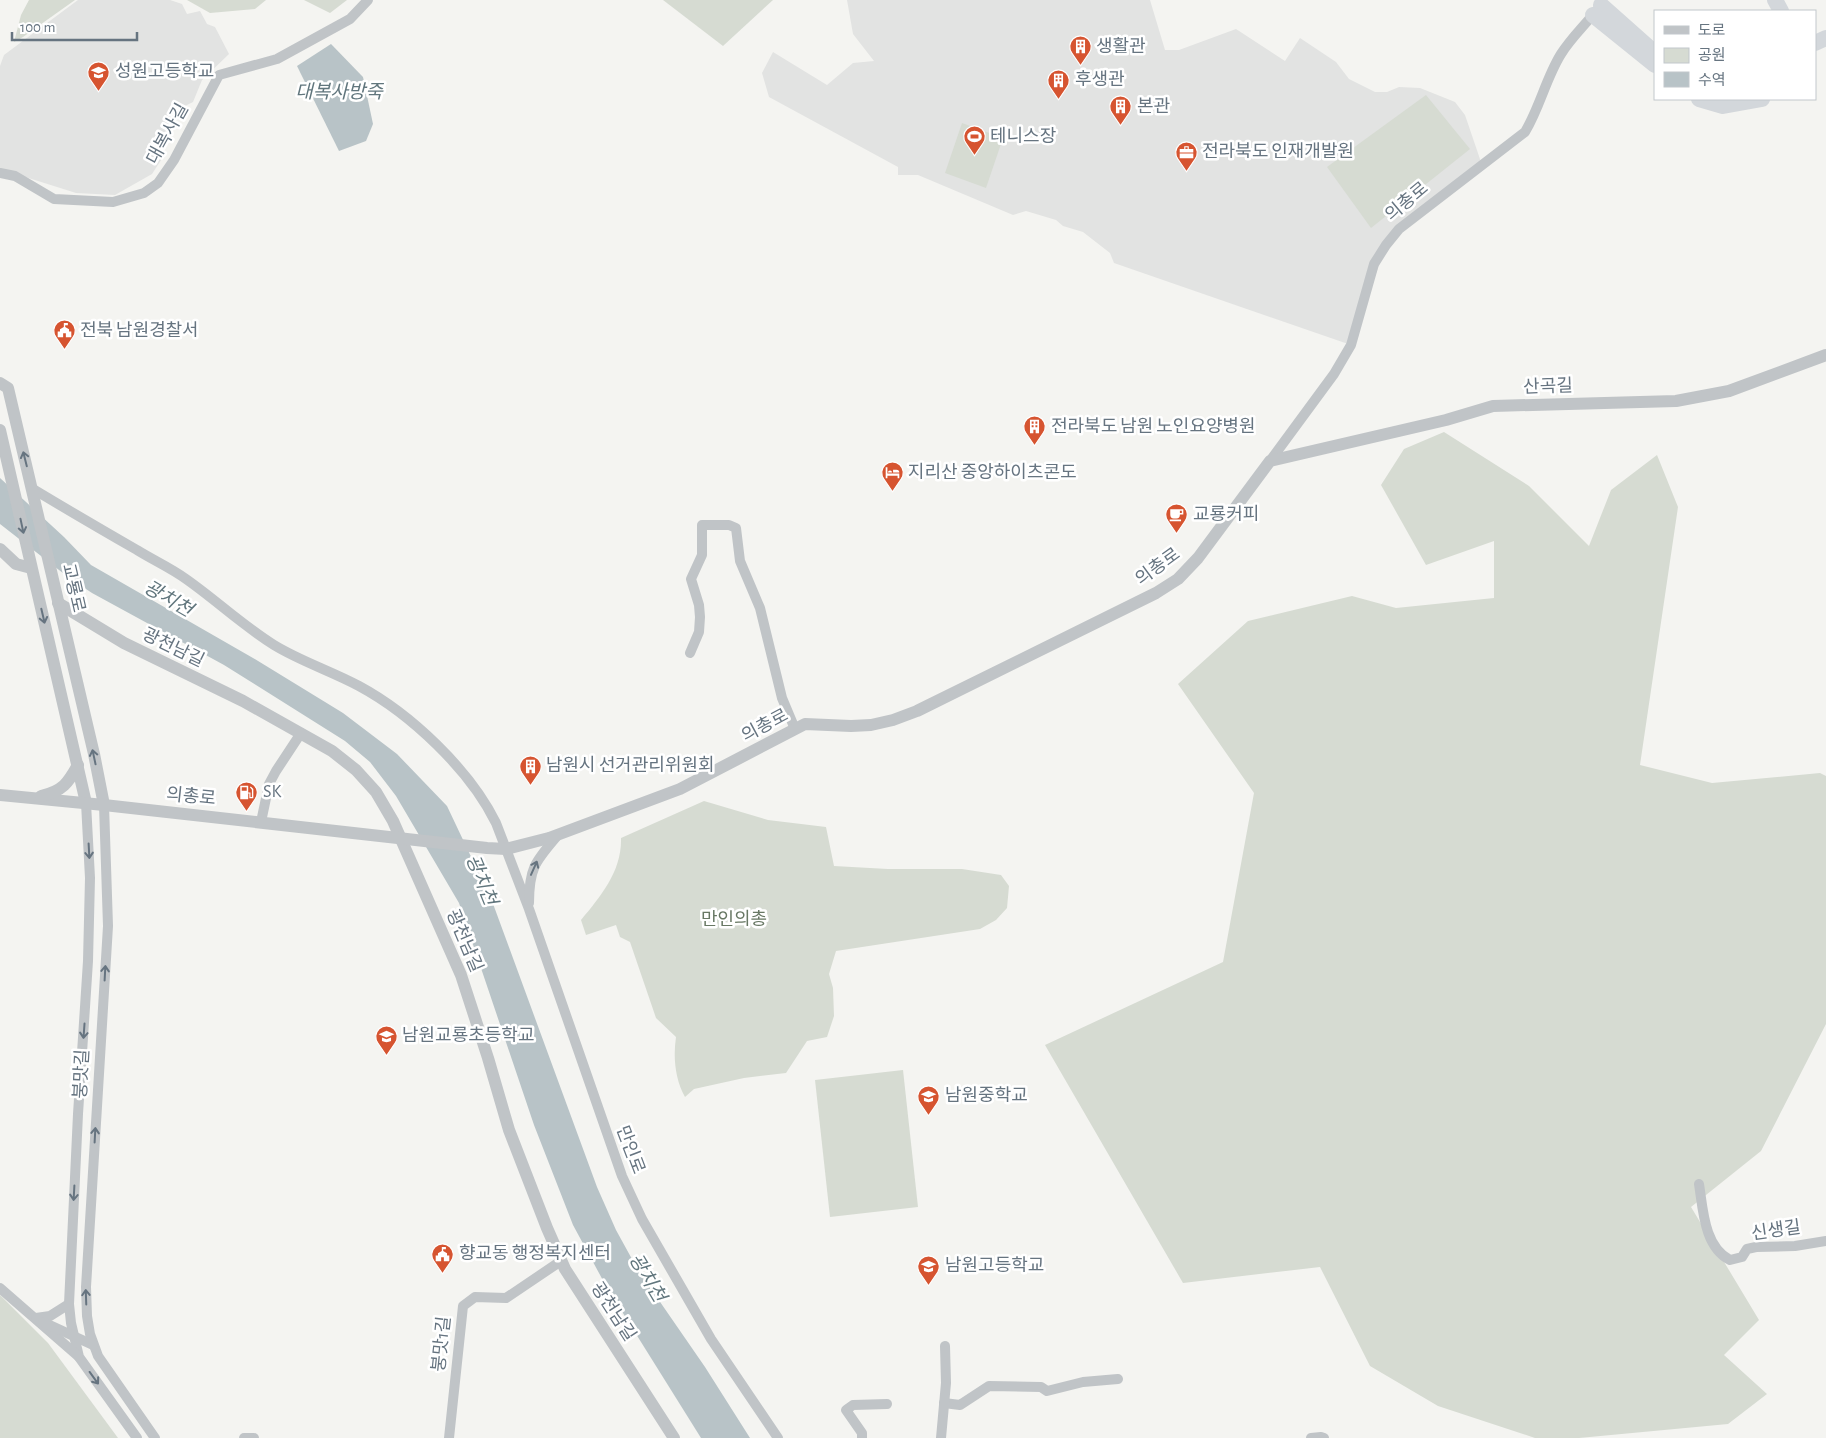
<svg xmlns="http://www.w3.org/2000/svg" width="1826" height="1438" font-family="'Alegreya Sans','Noto Sans KR',sans-serif">
  <style>
    .built { fill: #e2e3e2 }
    .green { fill: #d6dbd2 }
    .water { fill: #b8c3c7 }
    .lines { fill: none; stroke-linecap: round; stroke-linejoin: round }
    .minor { stroke: #c0c4c7; stroke-width: 10 }
    .tertiary { stroke: #c0c4c7; stroke-width: 12 }
    .trunk { stroke: #d3d7db; stroke-width: 16 }
    .oneway { stroke: #667480 }
    .labels { text-anchor: middle; dominant-baseline: central; stroke-width: 5; stroke-linejoin: round; paint-order: stroke }
    .poi-label { font-size: 18px; fill: #667480; stroke: #fff; text-anchor: start }
    .street-label { font-size: 18px; fill: #667480; stroke: #fff }
    .park-label { font-size: 18px; fill: #687864; stroke: #fff }
    .water-label { font-size: 19px; font-style: italic; fill: #61767d; stroke: #fff }
  </style>
  <rect width="100%" height="100%" fill="#f4f4f1"/>
  <g class="built">
    <path d="M78,0H170L182,4L187,14L200,11L207,24L215,27L229,54L202,80L193,102L183,107L156,151L163,157L152,174L115,195L76,193L0,169V66L4,55Z"/>
    <path d="M847,0H1150L1165,50H1179L1236,29L1285,61L1300,38L1336,62L1349,79L1375,92H1387L1399,87L1420,88L1455,102L1465,115L1482,165L1386,245L1351,345L1114,263L1110,253L1083,232L1063,226L1056,220L1026,211L1013,215L918,175H898V167L769,97L762,73L773,52L827,85L853,63L874,61L853,34Z"/>
  </g>
  <g class="green">
    <path d="M29,0H75L23,37L14,42L21,15Z"/>
    <path d="M187,0H266L255,9L210,13Z"/>
    <path d="M304,0H347L330,13Z"/>
    <path d="M663,0H773L723,46Z"/>
    <path d="M1426,95L1470,149L1371,228L1327,167Z"/>
    <path d="M962,123L1003,138L986,188L945,173Z"/>
    <path d="M1444,432L1529,486L1589,546L1611,490L1657,455L1678,507L1640,765L1712,783L1820,773L1826,776V1024L1761,1151L1691,1207L1759,1320L1724,1355L1767,1394L1728,1424L1579,1438H1535L1438,1406L1370,1366L1320,1267L1183,1283L1045,1045L1223,962L1254,793L1178,684L1248,621L1352,596L1396,608L1494,598V541L1426,565L1381,485L1404,449Z"/>
    <path d="M704,801L768,820L826,827L834,866L888,869H962L1001,875L1009,886L1007,908L996,920L980,929L836,951L829,974L833,988L834,1016L827,1037L807,1041L786,1073L744,1078L694,1089L685,1097C675,1079 673,1057 676,1037L656,1018L630,942L620,937L616,925L586,935L581,920C601,896 622,871 621,838Z"/>
    <path d="M903,1070L918,1207L830,1217L815,1080Z"/>
    <path d="M0,1295L48,1343L118,1438H0Z"/>
  </g>
  <g class="water">
    <path d="M331,44L363,77L373,124L366,141L339,151L297,66Z"/>
    <path d="M0,478L64,537L91,565L253,658L343,713L397,754L447,806L492,901L597,1187L616,1230L638,1270L705,1367L750,1438H701L606,1286L573,1225L534,1125L459,903L396,796L370,762L345,741L224,665L92,593L68,577L0,524Z"/>
  </g>
  <g class="lines">
    <g class="minor">
      <path d="M0,173L15,176L54,199L113,202L144,193L158,183L174,160L219,75L277,59L350,19L368,0"/>
      <path d="M1270,461L1334,374L1351,345L1374,264L1386,245L1399,229L1525,132C1540,107 1546,78 1561,54C1571,38 1585,25 1596,11"/>
      <path d="M33,489C68,510 102,530 137,550C153,560 171,568 186,579C216,600 242,625 274,645C300,661 331,671 359,686C411,714 470,770 496,823L529,909L622,1176L642,1219L711,1339L778,1438"/>
      <path d="M690,653L699,632L700,617L699,605L691,579L702,555V525H729L736,528L740,561L760,608L782,698L795,729"/>
      <path d="M86,803L90,878L88,961L78,1114L69,1304L71,1323L79,1357L137,1438"/>
      <path d="M104,805L108,926L86,1287L87,1316L90,1334L98,1356L155,1438"/>
      <path d="M261,822L269,784L276,771L301,733"/>
      <path d="M529,903C529,867 536,861 558,835"/>
      <path d="M1699,1184C1703,1209 1704,1247 1730,1260L1742,1257L1747,1249L1756,1247L1795,1246L1826,1241"/>
      <path d="M0,1288L78,1356"/>
      <path d="M36,1318L50,1316L69,1304"/>
      <path d="M43,1322L93,1345"/>
      <path d="M944,1403L960,1405L989,1386L1041,1387L1047,1391L1083,1382L1118,1379"/>
      <path d="M244,1438H254"/>
      <path d="M449,1438L463,1306L475,1297L506,1298L561,1261"/>
      <path d="M862,1438V1433L846,1410L853,1405L887,1404"/>
      <path d="M941,1438L946,1383L945,1346"/>
      <path d="M1311,1438L1321,1437L1324,1438"/>
    </g>
    <g class="tertiary">
      <path d="M0,383L8,388L94,754L104,805"/>
      <path d="M0,430L86,803"/>
      <path d="M0,549L16,564L31,568"/>
      <path d="M58,603L124,643L243,701L332,751L356,770L376,792L393,821L461,975L488,1058L509,1130L547,1228L565,1269L674,1438"/>
      <path d="M0,795L104,805L487,848L506,849L549,838L680,789L805,724L851,726L871,725L893,720L917,711L1156,593L1178,579L1198,558L1270,461L1446,420L1493,406L1676,401L1729,391L1826,355"/>
      <path d="M41,796C63,791 68,783 78,765"/>
    </g>
    <g class="trunk">
      <path d="M1775,0L1781,11"/>
      <path d="M1601,5L1655,53"/>
      <path d="M1593,15L1655,65"/>
      <path d="M1815,43L1826,38"/>
      <path d="M1699,99L1723,106L1762,99"/>
    </g>
  </g>
  <defs><path id="oneway-shaft" d="M-6 0H5M1.5-3L5.5 0L1.5 3" fill="none" stroke-width="1.6" stroke-linecap="round" stroke-linejoin="round" transform="scale(1.25)"/></defs>
  <g class="oneway">
    <use href="#oneway-shaft" transform="translate(25 459) rotate(-104)"/>
    <use href="#oneway-shaft" transform="translate(22 526) rotate(78)"/>
    <use href="#oneway-shaft" transform="translate(43 616) rotate(77)"/>
    <use href="#oneway-shaft" transform="translate(94 757) rotate(-102)"/>
    <use href="#oneway-shaft" transform="translate(89 851) rotate(87)"/>
    <use href="#oneway-shaft" transform="translate(534 868) rotate(-66)"/>
    <use href="#oneway-shaft" transform="translate(105 973) rotate(-87)"/>
    <use href="#oneway-shaft" transform="translate(84 1031) rotate(94)"/>
    <use href="#oneway-shaft" transform="translate(95 1135) rotate(-87)"/>
    <use href="#oneway-shaft" transform="translate(74 1193) rotate(93)"/>
    <use href="#oneway-shaft" transform="translate(86 1297) rotate(-92)"/>
    <use href="#oneway-shaft" transform="translate(94 1378) rotate(54)"/>
  </g>
  <defs>
    <symbol id="building-pin" viewBox="-11 -11 22 30"><path d="M0 17L-7.5 6A9.5 9.5 0 1 1 7.5 6Z" fill="#d65430" stroke="#fff"/><path d="M-4-6H4V6H1V3H-1V6H-4ZM-2.5-4.3h1.7v1.8h-1.7ZM.8-4.3h1.7v1.8H.8ZM-2.5-1h1.7V.8h-1.7ZM.8-1h1.7V.8H.8Z" fill="#fff"/></symbol>
    <symbol id="school-pin" viewBox="-11 -11 22 30"><path d="M0 17L-7.5 6A9.5 9.5 0 1 1 7.5 6Z" fill="#d65430" stroke="#fff"/><path d="M0-5L7-2L0 1L-7-2ZM-4 1L0 2.5L4 1V4Q0 6-4 4Z" fill="#fff"/></symbol>
    <symbol id="stadium-pin" viewBox="-11 -11 22 30"><path d="M0 17L-7.5 6A9.5 9.5 0 1 1 7.5 6Z" fill="#d65430" stroke="#fff"/><path d="M0-5a6.5 5 0 1 0 0 10a6.5 5 0 1 0 0-10ZM-3.5-1.8h7v3.6h-7Z" fill="#fff"/></symbol>
    <symbol id="office-pin" viewBox="-11 -11 22 30"><path d="M0 17L-7.5 6A9.5 9.5 0 1 1 7.5 6Z" fill="#d65430" stroke="#fff"/><path d="M-6-3h4V-5.5h4V-3h4V5H-6ZM-1-4.5V-3h2v-1.5ZM-6 0V1H6V0Z" fill="#fff"/></symbol>
    <symbol id="civic-pin" viewBox="-11 -11 22 30"><path d="M0 17L-7.5 6A9.5 9.5 0 1 1 7.5 6Z" fill="#d65430" stroke="#fff"/><path d="M-.6-6.5H3V-4.5H.6V-3L4-1V1h2V6H-6V1h2V-1L-.6-3ZM-1.2 2.5V6h2.4V2.5Z" fill="#fff"/></symbol>
    <symbol id="hotel-pin" viewBox="-11 -11 22 30"><path d="M0 17L-7.5 6A9.5 9.5 0 1 1 7.5 6Z" fill="#d65430" stroke="#fff"/><path d="M-6-4.5h1.5V1H6V5H4.5V3h-9V5H-6ZM-4 0a1.8 1.8 0 1 1 3.6 0ZM.5 0V-2.5h3Q6-2.5 6 0Z" fill="#fff"/></symbol>
    <symbol id="cafe-pin" viewBox="-11 -11 22 30"><path d="M0 17L-7.5 6A9.5 9.5 0 1 1 7.5 6Z" fill="#d65430" stroke="#fff"/><path d="M-5.5-4.5H6V0H3Q3 3.5 0 3.5H-2.5Q-5.5 3.5-5.5 0ZM3-3.2v2h1.7v-2ZM-6 4.5H4V6H-6Z" fill="#fff"/></symbol>
    <symbol id="fuel-pin" viewBox="-11 -11 22 30"><path d="M0 17L-7.5 6A9.5 9.5 0 1 1 7.5 6Z" fill="#d65430" stroke="#fff"/><path d="M-5.5-6h7V0h2V4h1.3V-2.5L3-4.5l.8-.8L6-3V5H2.5V1h-1V6h-7ZM-4.2-4.7v3.2H.2V-4.7Z" fill="#fff"/></symbol>
  </defs>
  <g fill-rule="evenodd">
    <use href="#building-pin" x="1068" y="34" width="25" height="34"/>
    <use href="#school-pin" x="86" y="60" width="25" height="34"/>
    <use href="#building-pin" x="1046" y="68" width="25" height="34"/>
    <use href="#building-pin" x="1108" y="94" width="25" height="34"/>
    <use href="#stadium-pin" x="962" y="124" width="25" height="34"/>
    <use href="#office-pin" x="1174" y="140" width="25" height="34"/>
    <use href="#civic-pin" x="52" y="318" width="25" height="34"/>
    <use href="#building-pin" x="1022" y="414" width="25" height="34"/>
    <use href="#hotel-pin" x="880" y="460" width="25" height="34"/>
    <use href="#cafe-pin" x="1164" y="502" width="25" height="34"/>
    <use href="#building-pin" x="518" y="754" width="25" height="34"/>
    <use href="#fuel-pin" x="234" y="780" width="25" height="34"/>
    <use href="#school-pin" x="374" y="1024" width="25" height="34"/>
    <use href="#school-pin" x="916" y="1084" width="25" height="34"/>
    <use href="#civic-pin" x="430" y="1242" width="25" height="34"/>
    <use href="#school-pin" x="916" y="1254" width="25" height="34"/>
  </g>
  <g class="labels">
    <g class="poi-label">
      <text x="1096" y="47">생활관</text>
      <text x="115" y="72">성원고등학교</text>
      <text x="1075" y="80">후생관</text>
      <text x="1137" y="107">본관</text>
      <text x="990" y="137">테니스장</text>
      <text x="1202" y="152">전라북도 인재개발원</text>
      <text x="80" y="331">전북 남원경찰서</text>
      <text x="1051" y="427">전라북도 남원 노인요양병원</text>
      <text x="908" y="473">지리산 중앙하이츠콘도</text>
      <text x="1193" y="515">교룡커피</text>
      <text x="546" y="766">남원시 선거관리위원회</text>
      <text x="263" y="792">SK</text>
      <text x="402" y="1036">남원교룡초등학교</text>
      <text x="945" y="1096">남원중학교</text>
      <text x="459" y="1254">향교동 행정복지센터</text>
      <text x="945" y="1266">남원고등학교</text>
    </g>
    <g class="street-label">
      <text transform="translate(168 134) rotate(-61)">대복사길</text>
      <text transform="translate(1407 202) rotate(-40)">의총로</text>
      <text transform="translate(1548 387) rotate(-2)">산곡길</text>
      <text transform="translate(1158 567) rotate(-36)">의총로</text>
      <text transform="translate(73 588) rotate(77)">교룡로</text>
      <text transform="translate(173 648) rotate(26)">광천남길</text>
      <text transform="translate(765 726) rotate(-28)">의총로</text>
      <text transform="translate(191 797) rotate(6)">의총로</text>
      <text transform="translate(464 941) rotate(67)">광천남길</text>
      <text transform="translate(82 1074) rotate(-87)">붕맛길</text>
      <text transform="translate(630 1150) rotate(69)">만인로</text>
      <text transform="translate(1776 1231) rotate(-8)">신생길</text>
      <text transform="translate(613 1312) rotate(57)">광천남길</text>
      <text transform="translate(442 1344) rotate(-84)">붕맛1길</text>
    </g>
    <g class="park-label">
      <text x="734" y="920">만인의총</text>
    </g>
    <g class="water-label">
      <text x="339" y="92">대복사방죽</text>
      <text transform="translate(168 599) rotate(30)">광치천</text>
      <text transform="translate(481 880) rotate(68)">광치천</text>
      <text transform="translate(647 1278) rotate(59)">광치천</text>
    </g>
  </g>
  <rect x="1654" y="10" width="162" height="90" fill="#ffffff" stroke="#c2c7cc"/>
  <rect x="1664" y="26" width="25" height="8" fill="#c0c4c7" stroke="#c2c7cc"/>
  <text x="1698" y="35" font-size="15" fill="#667480">도로</text>
  <rect x="1664" y="48" width="25" height="15" fill="#d6dbd2" stroke="#c2c7cc"/>
  <text x="1698" y="60" font-size="15" fill="#667480">공원</text>
  <rect x="1664" y="72" width="25" height="15" fill="#b8c3c7" stroke="#c2c7cc"/>
  <text x="1698" y="85" font-size="15" fill="#667480">수역</text>
  <path d="M12 32v8h125v-8" fill="none" stroke="#667480" stroke-width="2.5"/>
  <text x="20" y="32" font-size="15" fill="#667480" stroke="#ffffff" stroke-width="4" paint-order="stroke">100 m</text>
</svg>
